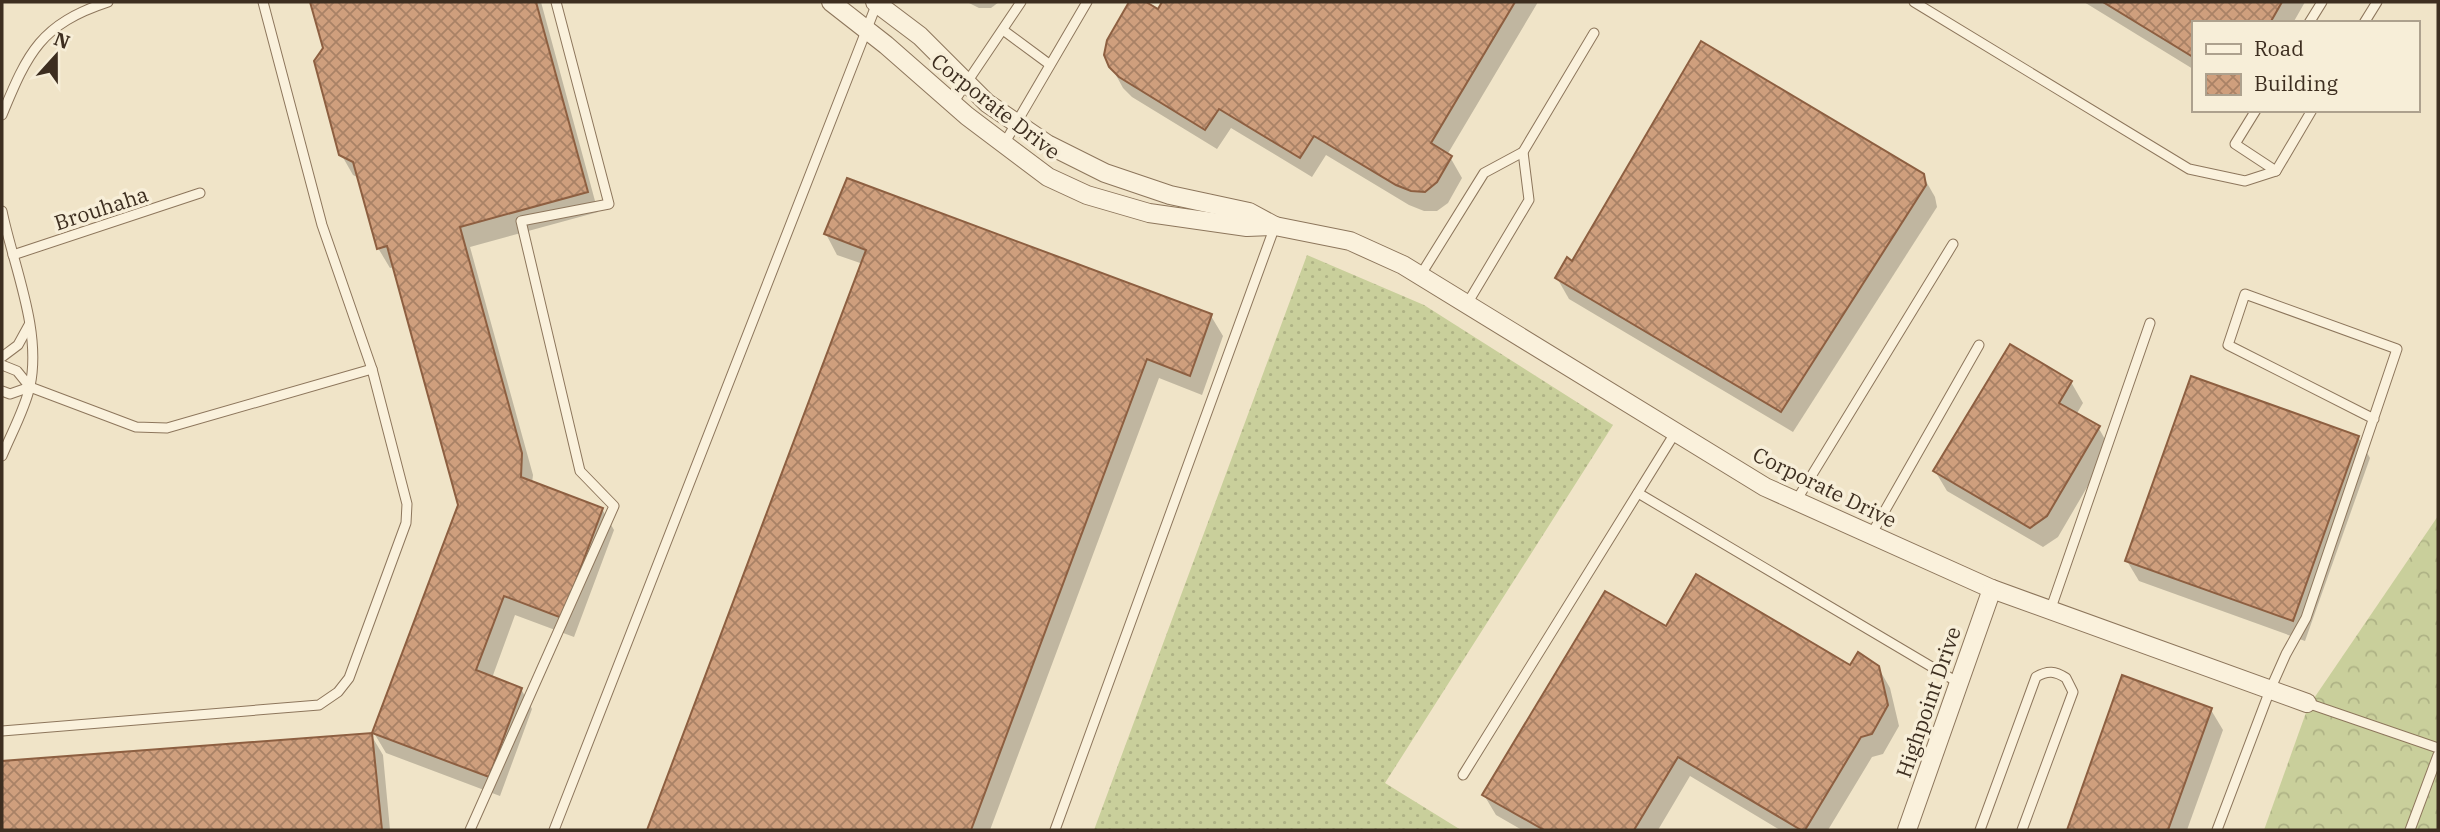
<svg xmlns="http://www.w3.org/2000/svg" width="2440" height="832" font-family="'IBM Plex Serif',serif">
  <style>
    .grass { fill: url(#grass-dots) }
    .forest { fill: url(#forest-crowns) }
    .shadow { fill: #0003 }
    .building { fill: url(#building-cross-hatch); stroke: #8d5f41; stroke-width: 2 }
    .lines { fill: none; stroke-linecap: round; stroke-linejoin: round }
    .lane-casing { stroke: #8d765c; stroke-width: 11 }
    .street-casing { stroke: #8d765c; stroke-width: 20 }
    .lane { stroke: #faf1dc; stroke-width: 9 }
    .street { stroke: #faf1dc; stroke-width: 18 }
    .labels { text-anchor: middle; dominant-baseline: central; stroke-width: 7; stroke-linejoin: round; paint-order: stroke }
    .street-label { font-size: 21px; fill: #3d2e20; stroke: #f7eed8 }
  </style>
  <defs>
    <pattern id="grass-dots" width="8" height="8" patternUnits="userSpaceOnUse" patternTransform="scale(1.75)"><rect width="8" height="8" fill="#c9cf9b"/><path d="M2 2h.1M6 6h.1" fill="none" stroke="#aeb285" stroke-width="1.8" stroke-linecap="round"/></pattern>
    <pattern id="forest-crowns" width="20" height="18" patternUnits="userSpaceOnUse" patternTransform="scale(1.75)"><rect width="20" height="18" fill="#c9cf9b"/><path d="M2 6a3 3 0 1 1 6 0M12 15a3 3 0 1 1 6 0" fill="none" stroke="#aeb285"/></pattern>
    <pattern id="building-cross-hatch" width="8" height="8" patternUnits="userSpaceOnUse" patternTransform="scale(1.75)"><rect width="8" height="8" fill="#cf9f7d"/><path d="M0 0l8 8M0 8l8-8" fill="none" stroke="#a98266"/></pattern>
  </defs>
  <rect width="100%" height="100%" fill="#f0e4c8"/>
  <path class="grass" d="M1307,255L1424,305L1613,425L1385,783L1461,830H1094Z"/>
  <path class="forest" d="M2438,516V830H2264L2308,707Z"/>
  <g class="shadow">
    <path d="M312,2H541L598,212L470,247L533,475L532,483L602,509L614,530L574,637L515,615L492,678L521,689L532,709L500,796L386,753L374,733L459,505L395,267L390,268L378,248L359,178L353,175L341,154L325,49Z"/>
    <path d="M967,2H999L991,8H979Z"/>
    <path d="M1131,2H1142L1158,11L1164,2H1538L1447,155L1450,157L1462,178L1448,203L1437,211H1424L1409,205L1326,155L1312,177L1231,128L1217,149L1132,97L1123,88L1111,66L1109,41Z"/>
    <path d="M2084,2H2305L2293,23H2193V69Z"/>
    <path d="M1923,176L1935,197L1937,207L1793,432L1569,299L1557,278L1572,263Z"/>
    <path d="M826,234L1211,316L1223,336L1202,395L1159,378L990,830H648L863,264L837,255Z"/>
    <path d="M2071,382L2083,403L2076,415L2098,427L2110,448L2058,537L2043,547L1947,491L1935,471Z"/>
    <path d="M2358,437L2370,458L2305,641L2139,581L2127,561Z"/>
    <path d="M1666,628L1851,668L1878,667L1890,688L1899,726L1883,754L1872,757L1828,830H1780L1690,776L1658,830H1522L1496,815L1484,795Z"/>
    <path d="M2123,677L2211,710L2223,730L2187,830H2069Z"/>
    <path d="M371,735L383,755L390,830H2V763Z"/>
  </g>
  <g class="building">
    <path d="M310,2H536L588,192L460,227L522,453L521,477L603,508L562,618L504,596L476,670L522,688L489,777L372,733L458,505L387,246L377,249L353,162L339,155L314,61L323,48Z"/>
    <path d="M1129,2H1146L1158,9L1162,2H1515L1431,143L1452,156L1437,182L1425,192L1411,191L1396,185L1314,136L1300,158L1219,109L1205,130L1119,77L1109,67L1104,55L1107,40Z"/>
    <path d="M2103,2H2282L2270,23H2193V57Z"/>
    <path d="M1701,41L1924,174L1926,185L1781,412L1555,278L1567,257L1572,261Z"/>
    <path d="M847,178L1212,314L1190,376L1147,359L971,830H647L866,250L824,234Z"/>
    <path d="M2010,344L2072,381L2059,403L2100,426L2047,516L2030,528L1933,471Z"/>
    <path d="M2191,376L2359,436L2293,621L2125,561Z"/>
    <path d="M1696,574L1850,665L1858,652L1879,666L1888,705L1872,734L1861,737L1805,830H1801L1678,757L1634,830H1544L1482,795L1605,591L1666,626Z"/>
    <path d="M2122,675L2212,708L2168,830H2067Z"/>
    <path d="M372,733L382,830H2V761Z"/>
  </g>
  <g class="lines">
    <defs>
      <g id="lane">
        <path d="M1914,2L2189,169L2245,181L2276,171L2312,110"/>
        <path d="M2309,23L2322,2"/>
        <path d="M2364,23L2377,2"/>
        <path d="M1003,30L1049,64"/>
        <path d="M953,103L1021,2"/>
        <path d="M2256,110L2235,144L2276,171"/>
        <path d="M2,115C28,52 41,24 108,2"/>
        <path d="M1004,144L1087,2"/>
        <path d="M2,211C13,265 42,330 30,386C25,409 11,434 2,456"/>
        <path d="M13,255L200,193"/>
        <path d="M1420,276L1484,173L1523,152L1594,33"/>
        <path d="M1467,304L1529,200L1523,152"/>
        <path d="M2,357L18,345L29,325"/>
        <path d="M2,365L17,371L30,387L136,427L167,428L372,369"/>
        <path d="M2,391L10,394L30,387"/>
        <path d="M1638,493L1959,683"/>
        <path d="M1796,501L1953,244"/>
        <path d="M1871,535L1979,345"/>
        <path d="M2050,611L2150,323"/>
        <path d="M2307,703L2438,748"/>
        <path d="M2,731L319,705L338,692L349,678L406,523L407,504L372,369L322,225L263,2"/>
        <path d="M1463,775L1675,433"/>
        <path d="M470,830L614,506L580,471L521,221L609,204L556,2"/>
        <path d="M554,830L877,3"/>
        <path d="M1055,830L1275,226"/>
        <path d="M1980,830L2036,677C2048,670 2055,671 2066,678L2073,692L2022,830"/>
        <path d="M2217,830L2270,690L2286,654L2306,618L2397,349L2245,294L2228,345L2374,419"/>
        <path d="M2410,830L2438,755"/>
      </g>
      <g id="street">
        <path d="M831,2L886,45L967,116L1048,177L1087,195L1149,213L1247,227L1275,226L1350,241L1403,265L1765,487L1992,589L2307,703"/>
        <path d="M875,2L920,36L987,103L1047,144L1105,173L1170,195L1249,212L1275,226"/>
        <path d="M1907,830L1992,589"/>
      </g>
    </defs>
    <use href="#lane" class="lane-casing"/>
    <use href="#street" class="street-casing"/>
    <use href="#lane" class="lane"/>
    <use href="#street" class="street"/>
  </g>
  <g class="labels">
    <g class="street-label">
      <text transform="translate(996 106) rotate(38)">Corporate Drive</text>
      <text transform="translate(101 208) rotate(-18)">Brouhaha</text>
      <text transform="translate(1825 487) rotate(26)">Corporate Drive</text>
      <text transform="translate(1928 702) rotate(-71)">Highpoint Drive</text>
    </g>
  </g>
  <rect width="2440" height="832" fill="none" stroke="#3d2e20" stroke-width="7"/>
  <rect x="2192" y="21" width="228" height="91" fill="#f7eed8" stroke="#ada18e" stroke-width="2"/>
  <rect x="2206" y="44" width="35" height="10" fill="#faf1dc" stroke="#ada18e" stroke-width="2"/>
  <text x="2254" y="56" font-size="21" fill="#3d2e20">Road</text>
  <rect x="2206" y="74" width="35" height="21" fill="url(#building-cross-hatch)" stroke="#ada18e" stroke-width="2"/>
  <text x="2254" y="91" font-size="21" fill="#3d2e20">Building</text>
  <g transform="translate(56 56) rotate(21)" stroke="#f7eed8" stroke-width="5" paint-order="stroke">
  <path d="M0-5L12 26L0 18L-12 26Z" fill="#3d2e20"/>
  <text y="-10" font-size="19" font-weight="bold" text-anchor="middle" fill="#3d2e20">N</text>
  </g>
</svg>
